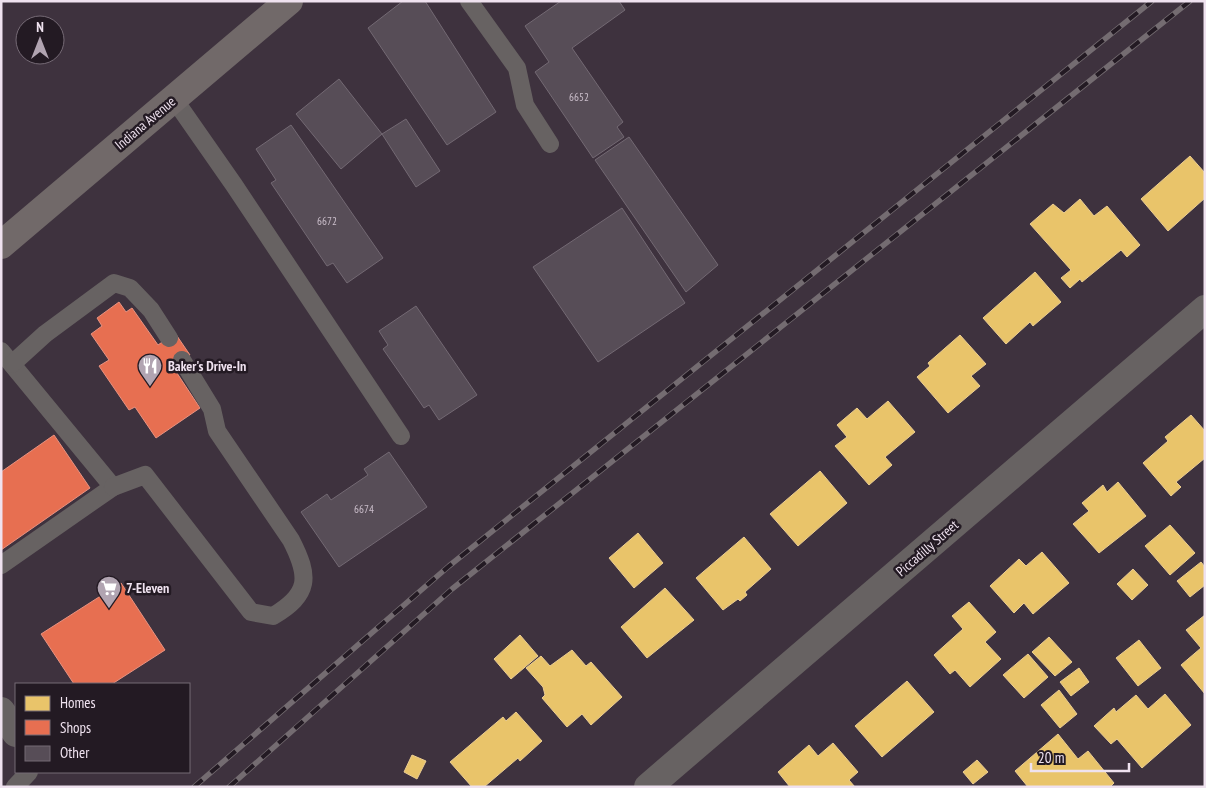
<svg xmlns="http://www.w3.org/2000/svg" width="1206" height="788" font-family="'PT Sans Narrow',sans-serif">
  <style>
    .homes { fill: #e9c46a; stroke: #ebcd92 }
    .shops { fill: #e76f51; stroke: #e99280 }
    .building { fill: #574d57; stroke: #736973 }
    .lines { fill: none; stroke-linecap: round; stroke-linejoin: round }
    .lane { stroke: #676262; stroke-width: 18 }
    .street { stroke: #676262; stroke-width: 28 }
    .primary { stroke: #716969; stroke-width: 28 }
    .rail-casing { stroke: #746c71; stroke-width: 5.5 }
    .rail { stroke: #231a23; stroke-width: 4; stroke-dasharray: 11; stroke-linecap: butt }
    .labels { text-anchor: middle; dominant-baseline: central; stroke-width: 5; stroke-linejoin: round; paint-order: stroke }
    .number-label { font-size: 11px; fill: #c9bdc9 }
    .street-label { font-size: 14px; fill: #efe2ef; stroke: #231a23 }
    .poi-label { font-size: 14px; font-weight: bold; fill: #efe2ef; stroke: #231a23; text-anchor: start }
  </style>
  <rect width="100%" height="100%" fill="#3e323e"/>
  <g class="homes">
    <path d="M1190,156L1205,173V198L1168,231L1141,199Z"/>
    <path d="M1080,199L1094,216L1107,206L1140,245L1127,257L1121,250L1082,282L1080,279L1070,288L1061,278L1071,270L1030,224L1053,204L1064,213Z"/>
    <path d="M1035,272L1061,302L1033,326L1030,322L1006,344L983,318Z"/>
    <path d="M960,335L986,364L971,376L980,386L948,413L917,377L930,366L928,363Z"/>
    <path d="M888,401L915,432L885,457L892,465L869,485L835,446L847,437L837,425L857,408L867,419Z"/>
    <path d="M1191,415L1205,431V458L1176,482L1181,487L1171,496L1143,463L1168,441L1165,437Z"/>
    <path d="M820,471L847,503L798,546L770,514Z"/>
    <path d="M1118,482L1146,516L1099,553L1073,524L1089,511L1082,503L1103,485L1107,492Z"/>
    <path d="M1170,525L1195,553L1170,575L1145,546Z"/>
    <path d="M638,533L663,563L634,588L609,558Z"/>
    <path d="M744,537L771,569L745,592L747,595L740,601L738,599L723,610L696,578Z"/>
    <path d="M1042,552L1069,583L1033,614L1024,603L1014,613L990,586L1019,559L1026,566Z"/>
    <path d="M1201,562L1205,567V585L1190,597L1177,581Z"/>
    <path d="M1133,569L1148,585L1132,600L1117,584Z"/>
    <path d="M665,588L694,620L647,658L621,627Z"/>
    <path d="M969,602L996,632L985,642L1001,659L970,687L955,670L950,674L934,655L963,629L952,616Z"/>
    <path d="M1205,615V694L1181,665L1201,648L1186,630Z"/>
    <path d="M520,635L538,656L511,679L494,659Z"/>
    <path d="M1049,637L1072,662L1055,676L1032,652Z"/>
    <path d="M1139,640L1161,668L1138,686L1116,658Z"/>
    <path d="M572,650L586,666L591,662L622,697L591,725L582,714L567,727L542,698L545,695L543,687L526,668L541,656L550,666Z"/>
    <path d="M1028,654L1048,677L1024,698L1003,675Z"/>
    <path d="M1079,668L1089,682L1071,696L1060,682Z"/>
    <path d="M907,681L934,712L882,757L855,726Z"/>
    <path d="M1059,690L1077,714L1060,728L1041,705Z"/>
    <path d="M1165,694L1191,725L1142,768L1117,739L1111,744L1094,726L1114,708L1116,712L1136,695L1148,709Z"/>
    <path d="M516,712L542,741L520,761L518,758L484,787H472L450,762L503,717L506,721Z"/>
    <path d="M1058,734L1078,759L1088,751L1114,783L1110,787H1028L1015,771Z"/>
    <path d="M833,743L858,772L849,780L855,787H790L778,772L809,745L818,756Z"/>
    <path d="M412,755L426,761L417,779L404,772Z"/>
    <path d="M977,760L988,772L973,784L963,772Z"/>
  </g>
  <g class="shops">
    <path d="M119,302L126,312L132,308L158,345L175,333L190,355L173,367L200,408L156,438L135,407L129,410L99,366L109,360L91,334L102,326L97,318Z"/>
    <path d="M54,435L90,488L1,550V472Z"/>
    <path d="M121,583L165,650L112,684H74L41,634Z"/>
  </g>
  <g class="building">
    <path d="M403,1H425L496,112L447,145L368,28Z"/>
    <path d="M561,1H619L625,10L572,48L623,122L617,127L624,137L593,158L535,72L549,62L525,26Z"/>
    <path d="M339,79L382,134L341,169L296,114Z"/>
    <path d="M406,119L440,171L416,187L382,134Z"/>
    <path d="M291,125L383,258L347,283L333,263L327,266L271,183L276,180L256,149Z"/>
    <path d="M629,137L718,265L686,292L595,160Z"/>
    <path d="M622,208L685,303L598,362L533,267Z"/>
    <path d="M416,306L477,395L439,420L429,405L424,408L383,349L388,345L379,331Z"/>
    <path d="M389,452L427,507L339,567L301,512L327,494L331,500L368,475L364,469Z"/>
  </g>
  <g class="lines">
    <g class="lane">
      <path d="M469,1L517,68L525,105L550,144"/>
      <path d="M174,99L234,185L401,436"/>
      <path d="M1,351L113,487L1,565"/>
      <path d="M12,364L45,334L114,283L130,288L151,310L169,338"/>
      <path d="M113,487L145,475L251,612L273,616C310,594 310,577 291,540L217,431L212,409L182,360"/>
      <path d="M15,787L29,772"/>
    </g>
    <g class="street">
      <path d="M1,711L16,733"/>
      <path d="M648,787L1205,309"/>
    </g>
    <path class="primary" d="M1,245L289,1"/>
    <defs>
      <g id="rail">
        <path d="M194,787L449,566L1152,1"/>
        <path d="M229,787L452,589L1190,1"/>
      </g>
    </defs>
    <use href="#rail" class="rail-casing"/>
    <use href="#rail" class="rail"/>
  </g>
  <defs>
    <symbol id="restaurant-pin" viewBox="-11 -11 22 30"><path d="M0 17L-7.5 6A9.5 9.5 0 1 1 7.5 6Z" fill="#b1a4b1" stroke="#231a23"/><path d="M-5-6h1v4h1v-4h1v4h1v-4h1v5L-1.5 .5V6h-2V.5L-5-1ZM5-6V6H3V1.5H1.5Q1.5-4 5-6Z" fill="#fff"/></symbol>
    <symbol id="supermarket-pin" viewBox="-11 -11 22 30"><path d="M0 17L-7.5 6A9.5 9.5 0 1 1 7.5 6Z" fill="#b1a4b1" stroke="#231a23"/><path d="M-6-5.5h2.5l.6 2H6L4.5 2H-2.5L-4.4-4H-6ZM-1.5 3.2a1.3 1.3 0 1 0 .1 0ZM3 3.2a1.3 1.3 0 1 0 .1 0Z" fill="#fff"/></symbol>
  </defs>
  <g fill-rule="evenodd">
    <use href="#restaurant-pin" x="136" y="352" width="28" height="38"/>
    <use href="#supermarket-pin" x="95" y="574" width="28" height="38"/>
  </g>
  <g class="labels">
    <g class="number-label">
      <text x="579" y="97">6652</text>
      <text x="327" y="221">6672</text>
      <text x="364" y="509">6674</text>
    </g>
    <g class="street-label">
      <text transform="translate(145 123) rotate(-40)">Indiana Avenue</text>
      <text transform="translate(927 548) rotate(-41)">Piccadilly Street</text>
    </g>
    <g class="poi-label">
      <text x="168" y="366">Baker's Drive-In</text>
      <text x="126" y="588">7-Eleven</text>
    </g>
  </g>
  <rect width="1206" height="788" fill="none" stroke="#efe2ef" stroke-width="5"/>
  <rect x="15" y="683" width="175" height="90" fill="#231a23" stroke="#756a75"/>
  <rect x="25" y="696" width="25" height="15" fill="#e9c46a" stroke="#756a75"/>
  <text x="60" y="708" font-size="15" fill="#efe2ef">Homes</text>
  <rect x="25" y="720" width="25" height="15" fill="#e76f51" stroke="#756a75"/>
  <text x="60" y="733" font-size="15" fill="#efe2ef">Shops</text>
  <rect x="25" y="746" width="25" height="15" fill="#574d57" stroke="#756a75"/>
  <text x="60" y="758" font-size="15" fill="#efe2ef">Other</text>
  <g transform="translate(40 40)"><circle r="24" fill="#231a23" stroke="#756a75"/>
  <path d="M0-4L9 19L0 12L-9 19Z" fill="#b1a4b1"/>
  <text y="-8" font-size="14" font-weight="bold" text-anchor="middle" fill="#efe2ef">N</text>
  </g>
  <path d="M1031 763v8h98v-8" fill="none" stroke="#efe2ef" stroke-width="2.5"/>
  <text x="1038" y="763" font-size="15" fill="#efe2ef" stroke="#231a23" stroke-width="4" paint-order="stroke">20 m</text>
</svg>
